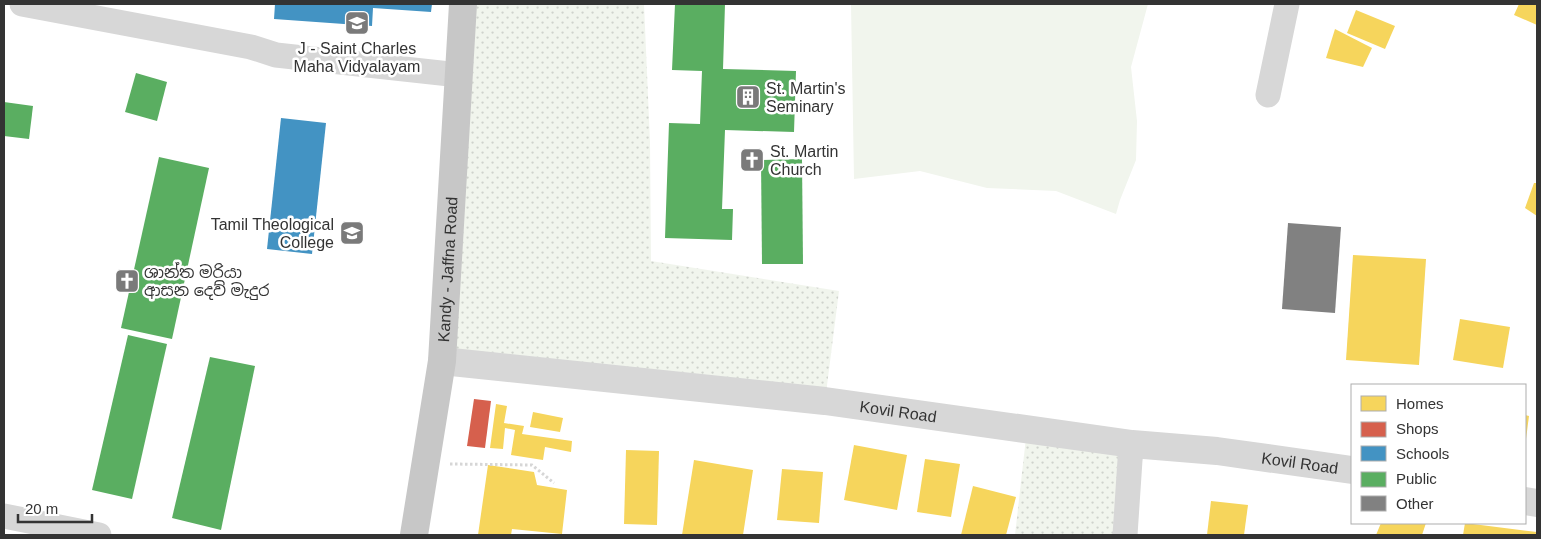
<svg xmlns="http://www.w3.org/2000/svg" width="1541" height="539" font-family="Arial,'Noto Sans Sinhala',sans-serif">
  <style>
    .grass { fill: url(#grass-dots) }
    .pitch { fill: #f1f5ed }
    .homes { fill: #f6d55c }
    .shops { fill: #d6604d }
    .schools { fill: #4393c3 }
    .public { fill: #5aae61 }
    .building { fill: #818181 }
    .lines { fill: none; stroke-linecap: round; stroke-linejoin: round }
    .path { stroke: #d6d6d6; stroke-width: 3; stroke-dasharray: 2.5 2.5; stroke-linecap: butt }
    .minor { stroke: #d7d7d7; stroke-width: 25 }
    .tertiary { stroke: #d7d7d7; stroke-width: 28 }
    .trunk { stroke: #c7c7c7; stroke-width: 28 }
    .labels { text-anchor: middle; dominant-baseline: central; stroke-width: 5; stroke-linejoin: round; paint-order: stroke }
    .poi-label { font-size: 16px; fill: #333; stroke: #fff; text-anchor: start }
    .street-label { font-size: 16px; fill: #333; stroke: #fff }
  </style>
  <defs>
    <pattern id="grass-dots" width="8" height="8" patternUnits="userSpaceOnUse" patternTransform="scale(1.25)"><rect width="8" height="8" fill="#f1f5ed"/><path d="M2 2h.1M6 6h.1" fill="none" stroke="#cfd2cc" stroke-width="1.8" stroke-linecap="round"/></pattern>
  </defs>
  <rect width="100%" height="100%" fill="#fff"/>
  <g class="grass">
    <path d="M463,4H644L650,142L651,261L839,291L825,401L442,361Z"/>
    <path d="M1027,429L1132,444L1125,535H1015Z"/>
  </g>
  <path class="pitch" d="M851,4H1148L1131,67L1137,121L1136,160L1120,200L1116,214L1056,191L987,188L920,171L854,179Z"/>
  <g class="homes">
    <path d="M1519,4H1537V25L1514,15Z"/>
    <path d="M1356,10L1395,26L1385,49L1347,33Z"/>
    <path d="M1335,29L1372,48L1363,67L1326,58Z"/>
    <path d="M1534,183H1537V216L1525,208Z"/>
    <path d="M1353,255L1426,259L1419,365L1346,360Z"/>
    <path d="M1460,319L1510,327L1503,368L1453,360Z"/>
    <path d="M496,404L507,406L504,423L524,426L522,434L572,441L571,452L545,447L543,460L511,455L515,430L505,428L503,449L490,448Z"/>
    <path d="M533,412L563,418L560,432L530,427Z"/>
    <path d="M1525,415L1529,416L1526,439H1525Z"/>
    <path d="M854,445L907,455L897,510L844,500Z"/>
    <path d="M626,450L659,451L657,525L624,524Z"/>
    <path d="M925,459L960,464L951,517L917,512Z"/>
    <path d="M694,460L753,470L743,535H682Z"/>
    <path d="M488,465L534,472L537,485L567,490L562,534L512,529L511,535H478Z"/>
    <path d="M782,469L823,472L819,523L777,520Z"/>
    <path d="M973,486L1016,497L1006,535H961Z"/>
    <path d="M1211,501L1248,505L1244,535H1207Z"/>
    <path d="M1381,523H1426L1422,535H1376Z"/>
    <path d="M1465,523L1537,532V535H1463Z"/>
  </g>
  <path class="shops" d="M474,399L491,401L485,448L467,446Z"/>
  <g class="schools">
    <path d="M275,4H432L431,12L373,8L372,26L274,19Z"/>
    <path d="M281,118L326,123L312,254L267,249Z"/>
  </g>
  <g class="public">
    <path d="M675,4H725L723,69L796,71L794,132L725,130L722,209H733L732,240L665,238L669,123L700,124L702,71L672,70Z"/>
    <path d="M136,73L167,82L157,121L125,112Z"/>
    <path d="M4,102L33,106L29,139L4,136Z"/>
    <path d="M159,157L209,168L172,339L121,328Z"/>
    <path d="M802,159L803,264H762L761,160Z"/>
    <path d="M128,335L167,344L132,499L92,490Z"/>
    <path d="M210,357L255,366L221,530L172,518Z"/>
  </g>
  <path class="building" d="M1288,223L1341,227L1335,313L1282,309Z"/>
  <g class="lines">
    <path class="path" d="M450,464L532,465L554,483"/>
    <g class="minor">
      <path d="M22,4L251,47L276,55L459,75"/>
      <path d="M1268,95L1287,4"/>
      <path d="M4,516L99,535"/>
      <path d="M1125,535L1130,460L1132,444"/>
    </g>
    <g class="tertiary">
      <path id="s1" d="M442,361L825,401L1132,444L1217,451L1352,470"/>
      <path d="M1525,501L1537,503"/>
    </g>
    <path class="trunk" id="s2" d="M414,535L442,361L463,4"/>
  </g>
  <defs>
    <symbol id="school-square" viewBox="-11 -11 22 22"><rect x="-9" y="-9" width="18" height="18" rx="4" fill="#7a7a7a" stroke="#fff"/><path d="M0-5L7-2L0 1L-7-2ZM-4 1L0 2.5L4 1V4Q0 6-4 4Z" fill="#fff"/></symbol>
    <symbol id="building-square" viewBox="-11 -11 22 22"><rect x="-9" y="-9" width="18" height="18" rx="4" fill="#7a7a7a" stroke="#fff"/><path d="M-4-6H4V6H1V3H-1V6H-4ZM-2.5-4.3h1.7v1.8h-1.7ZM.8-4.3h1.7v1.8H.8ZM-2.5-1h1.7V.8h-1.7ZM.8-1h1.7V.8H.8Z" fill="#fff"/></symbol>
    <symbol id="church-square" viewBox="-11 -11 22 22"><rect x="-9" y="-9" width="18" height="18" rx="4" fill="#7a7a7a" stroke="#fff"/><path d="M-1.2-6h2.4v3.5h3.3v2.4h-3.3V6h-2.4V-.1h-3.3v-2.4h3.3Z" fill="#fff"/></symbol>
    <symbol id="university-square" viewBox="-11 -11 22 22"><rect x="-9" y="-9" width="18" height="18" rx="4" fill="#7a7a7a" stroke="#fff"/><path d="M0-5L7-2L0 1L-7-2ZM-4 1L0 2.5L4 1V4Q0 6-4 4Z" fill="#fff"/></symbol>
  </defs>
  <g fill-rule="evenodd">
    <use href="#school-square" x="343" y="9" width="28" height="28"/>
    <use href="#building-square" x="734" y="83" width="28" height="28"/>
    <use href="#church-square" x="738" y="146" width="28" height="28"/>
    <use href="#university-square" x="338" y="219" width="28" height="28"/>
    <use href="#church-square" x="113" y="267" width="28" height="28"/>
  </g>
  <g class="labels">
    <g class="poi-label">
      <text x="357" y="48" text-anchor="middle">J - Saint Charles<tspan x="357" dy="18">Maha Vidyalayam</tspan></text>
      <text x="766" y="88">St. Martin's<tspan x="766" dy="18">Seminary</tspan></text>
      <text x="770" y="151">St. Martin<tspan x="770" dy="18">Church</tspan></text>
      <text x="334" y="224" text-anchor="end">Tamil Theological<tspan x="334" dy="18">College</tspan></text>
      <text x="144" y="272">ශාන්ත මරියා<tspan x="144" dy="18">ආසන දෙව් මැදුර</tspan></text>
    </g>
    <g class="street-label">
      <text stroke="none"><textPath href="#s2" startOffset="268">Kandy - Jaffna Road</textPath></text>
      <text stroke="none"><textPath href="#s1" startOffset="459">Kovil Road</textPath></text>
      <text stroke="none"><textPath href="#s1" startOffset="864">Kovil Road</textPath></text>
    </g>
  </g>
  <rect width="1541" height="539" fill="none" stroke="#333333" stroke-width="10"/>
  <rect x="1351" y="384" width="175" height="140" fill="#ffffff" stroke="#adadad"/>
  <rect x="1361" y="396" width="25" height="15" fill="#f6d55c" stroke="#adadad"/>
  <text x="1396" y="409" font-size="15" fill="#333333">Homes</text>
  <rect x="1361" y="422" width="25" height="15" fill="#d6604d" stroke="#adadad"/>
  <text x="1396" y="434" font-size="15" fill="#333333">Shops</text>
  <rect x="1361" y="446" width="25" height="15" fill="#4393c3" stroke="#adadad"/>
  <text x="1396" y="459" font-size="15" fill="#333333">Schools</text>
  <rect x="1361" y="472" width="25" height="15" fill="#5aae61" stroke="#adadad"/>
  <text x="1396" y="484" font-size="15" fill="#333333">Public</text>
  <rect x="1361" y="496" width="25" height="15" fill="#818181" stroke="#adadad"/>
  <text x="1396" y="509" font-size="15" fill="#333333">Other</text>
  <path d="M18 514v8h74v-8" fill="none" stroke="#333333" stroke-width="2.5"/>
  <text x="25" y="514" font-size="15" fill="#333333" stroke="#ffffff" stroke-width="4" paint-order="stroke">20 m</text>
</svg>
